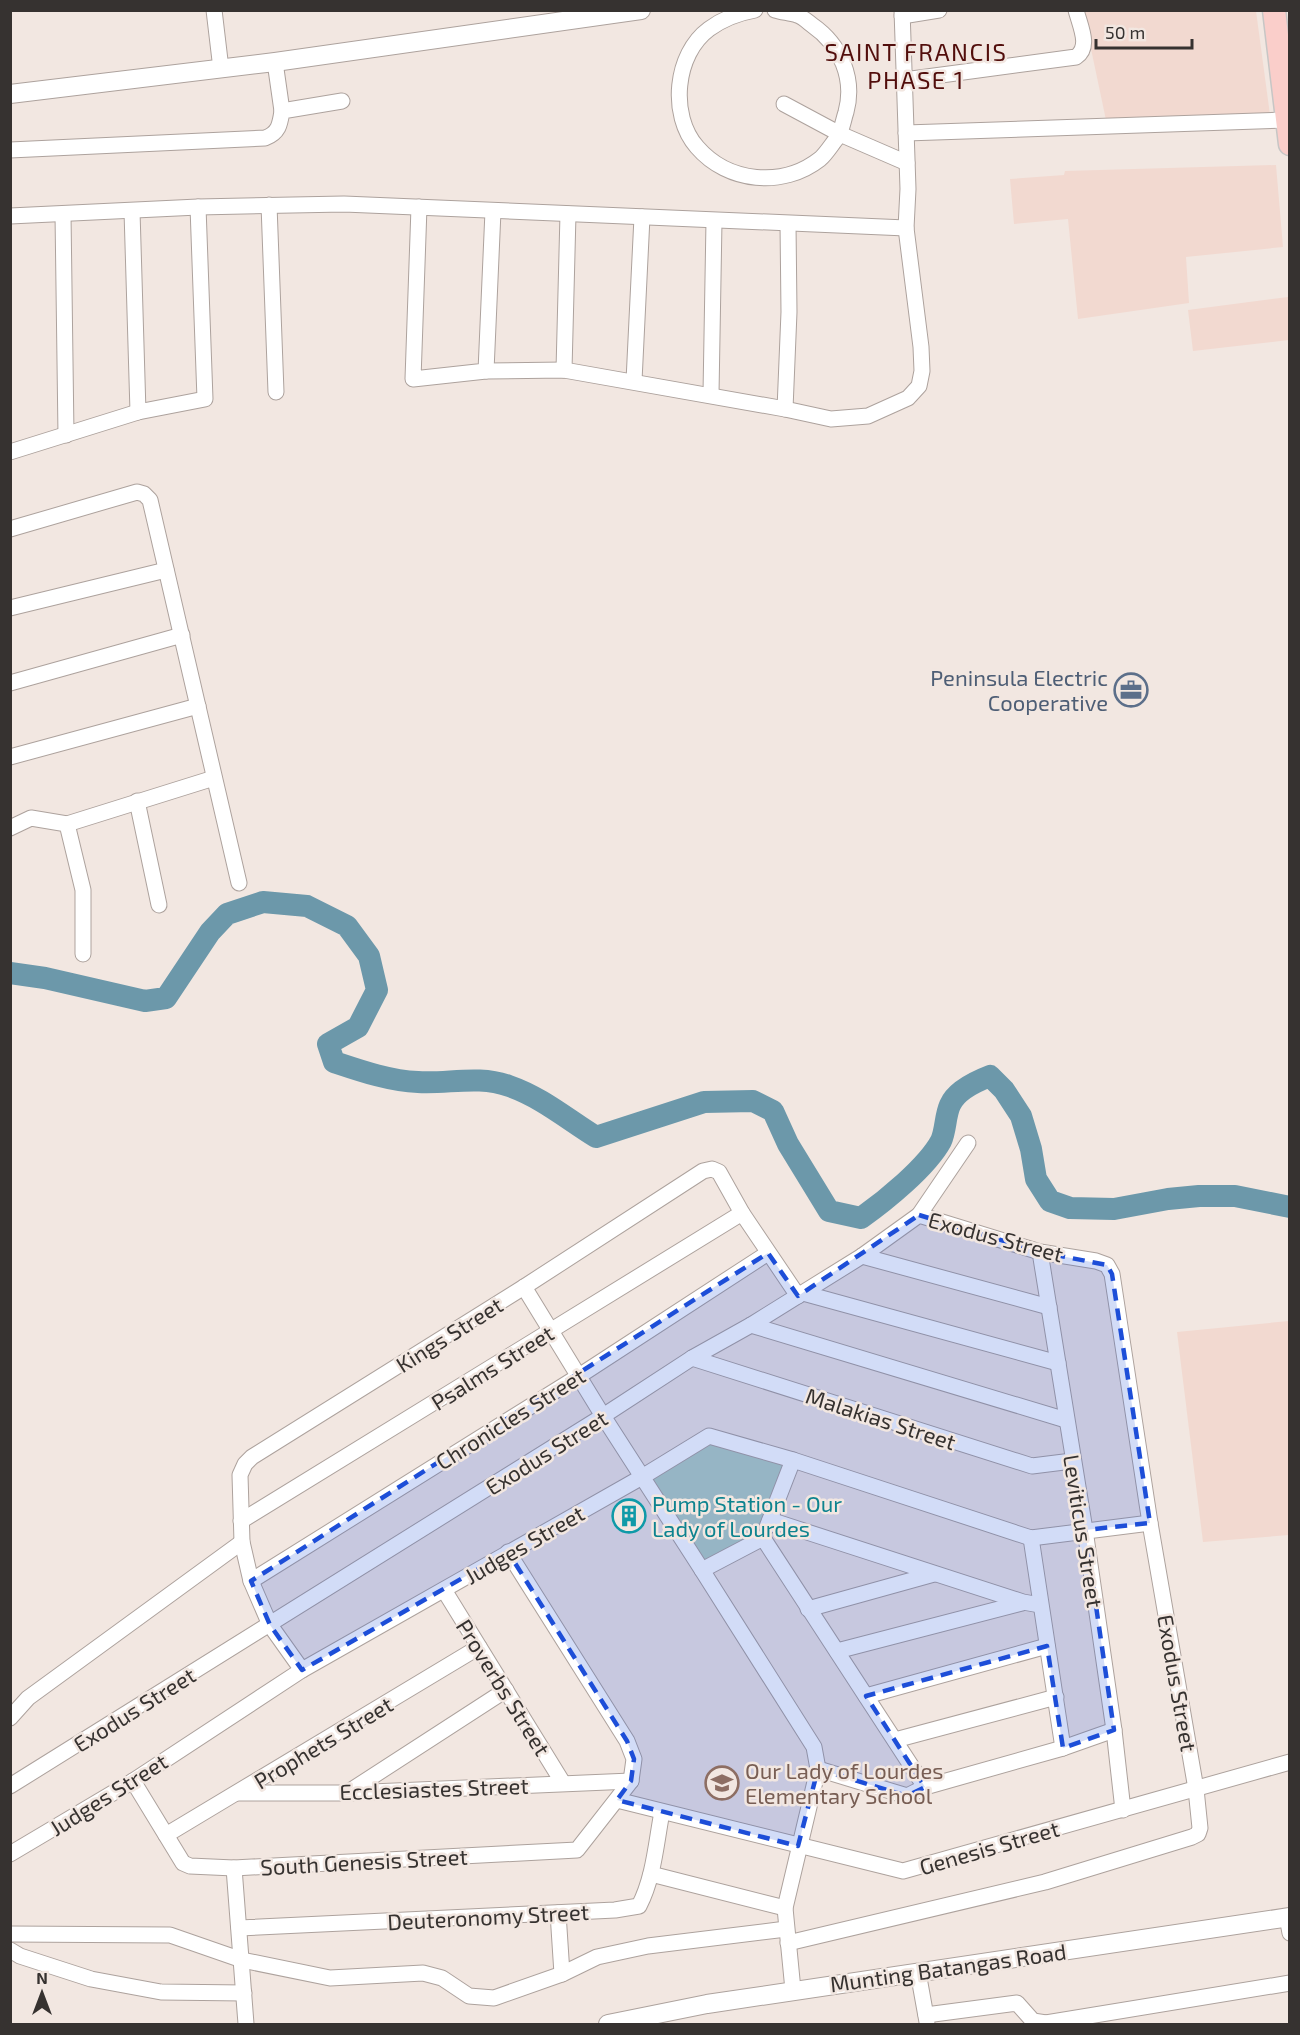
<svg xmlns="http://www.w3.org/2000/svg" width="1300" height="2035" font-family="'Exo 2',sans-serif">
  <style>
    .industrial { fill: #f2d9d0 }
    .green { fill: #b5cfc1 }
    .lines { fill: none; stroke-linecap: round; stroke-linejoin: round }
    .river { stroke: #6c98aa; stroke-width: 22 }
    .minor-casing { stroke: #ada29d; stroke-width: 17 }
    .tertiary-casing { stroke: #ada29d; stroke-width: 20 }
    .primary-casing { stroke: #c7c6c5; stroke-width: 25 }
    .minor { stroke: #fff; stroke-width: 15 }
    .tertiary { stroke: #fff; stroke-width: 18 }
    .primary { stroke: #faceca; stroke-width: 22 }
    .marked { fill: #1d4ed8; fill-opacity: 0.2; stroke: #1d4ed8; stroke-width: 4.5; stroke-dasharray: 12 8; stroke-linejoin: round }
    .labels { text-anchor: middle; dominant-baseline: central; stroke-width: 5; stroke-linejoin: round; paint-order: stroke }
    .service-label { font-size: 22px; fill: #4e5e75; stroke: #f2e7e1; text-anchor: end }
    .street-label { font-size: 22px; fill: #363230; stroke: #f2e7e1 }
    .culture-label { font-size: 22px; fill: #0d838f; stroke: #f2e7e1; text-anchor: start }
    .education-label { font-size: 22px; fill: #785e54; stroke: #f2e7e1; text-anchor: start }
    .neighbourhood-label { font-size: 24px; letter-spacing: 1.5px; fill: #520e0c; stroke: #f2e7e1 }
  </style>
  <rect width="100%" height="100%" fill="#f2e7e1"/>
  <g class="industrial">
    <path d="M1083,11H1256L1270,115L1106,120Z"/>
    <path d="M1276,165L1283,247L1186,257L1189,303L1078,319L1068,219L1014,224L1010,179L1064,175L1065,171Z"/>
    <path d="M1288,297L1289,340L1193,351L1188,310Z"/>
    <path d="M1289,1321V1535L1203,1542L1177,1332Z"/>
  </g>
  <path class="green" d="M709,1438L791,1461L761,1535L708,1567L647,1475Z"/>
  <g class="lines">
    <path class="river" d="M10,973L45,978L145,1001L166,998L210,932L227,914L263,902L307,906L347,926L369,956L377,990L358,1027L328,1044L334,1062C361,1071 390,1081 418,1082C448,1084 479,1075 509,1086C541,1097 567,1119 596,1137L704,1102L753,1101L773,1111L788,1144L829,1211L861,1218C885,1201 927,1167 941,1141C946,1130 945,1116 950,1105C956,1091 977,1081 990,1076L1004,1090L1021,1116L1031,1149L1036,1179L1050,1201L1070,1208L1114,1209L1168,1199L1199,1196H1235L1290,1207"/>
    <defs>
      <g id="minor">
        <path d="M214,10L221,69"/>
        <path d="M755,10C738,13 724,18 709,29C675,54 669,115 697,147C728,183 783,188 820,159C826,154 832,144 837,138C842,131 843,121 846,112C855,79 841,45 812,25C808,22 803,17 797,15C790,13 782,12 775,10"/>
        <path d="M902,16L939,10"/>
        <path d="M275,62L282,111"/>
        <path d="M904,80L1076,57C1091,47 1080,26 1076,10"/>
        <path d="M784,104L840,134L907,163"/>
        <path d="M906,133L1287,120"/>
        <path d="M10,150L265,138C279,133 280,124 282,111L342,101"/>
        <path d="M269,205L276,392"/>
        <path d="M419,207L413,379L486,371L493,211"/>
        <path d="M132,211L138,412"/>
        <path d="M63,214L66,435"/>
        <path d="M10,216L198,207L344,204L906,228L908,189L902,10"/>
        <path d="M564,370L568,214"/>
        <path d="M486,371L564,370L785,409L789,312L788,224"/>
        <path d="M634,381L642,217"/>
        <path d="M711,394L714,221"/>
        <path d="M785,409L831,419L868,416L908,398L919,386L922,371L921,347L906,228"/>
        <path d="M10,452L138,412L205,399L198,207"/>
        <path d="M10,529L137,492L144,494L150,500L239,883"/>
        <path d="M10,608L166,570"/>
        <path d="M10,683L182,635"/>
        <path d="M10,757L198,706"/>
        <path d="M137,801L159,905"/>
        <path d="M67,824L214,778"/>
        <path d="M10,828L31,818L67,824L83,890V954"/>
        <path d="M919,1215L968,1143"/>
        <path d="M1040,1252L1085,1530L1114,1730L1123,1810"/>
        <path d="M862,1256L1049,1307"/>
        <path d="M524,1287L603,1416L702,1570"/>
        <path d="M803,1293L1058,1363"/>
        <path d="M751,1325L1066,1420"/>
        <path d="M692,1358L1032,1466L1072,1461"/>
        <path d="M770,1520L1023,1602L1040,1605"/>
        <path d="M241,1521L742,1213"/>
        <path d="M767,1527L793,1460"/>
        <path d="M1031,1538L1063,1748"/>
        <path d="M251,1581L579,1376L768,1253"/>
        <path d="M444,1590L563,1783"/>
        <path d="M808,1609L934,1574"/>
        <path d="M837,1651L1022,1603"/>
        <path d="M302,1670L270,1625L251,1581L242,1542L240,1475L245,1464L252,1457L524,1287L703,1171L712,1169L719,1172L742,1213L798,1296"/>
        <path d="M866,1696L1047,1646"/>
        <path d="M10,1718L28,1698L242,1542"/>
        <path d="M895,1740L1056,1697"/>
        <path d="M818,1769L907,1796L925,1787L1063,1748L1114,1730"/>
        <path d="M133,1781L183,1863L190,1866L234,1868L577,1850L631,1781L634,1759L627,1741L508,1552"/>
        <path d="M10,1786L603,1416L692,1358L751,1325L862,1256L919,1215L1040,1252L1096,1261L1107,1265L1112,1274L1150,1523L1196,1789L1200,1828L1198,1834L1192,1837L1045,1882L788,1943"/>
        <path d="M350,1791L506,1690"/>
        <path d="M237,1793H348L631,1781"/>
        <path d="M617,1800L903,1871L1290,1762"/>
        <path d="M166,1835L479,1647"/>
        <path d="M10,1854L133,1781L302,1670L642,1477L709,1436L793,1460L1031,1538L1150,1523"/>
        <path d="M234,1868L246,2024"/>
        <path d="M651,1874L785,1908"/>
        <path d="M558,1913L562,1974L597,1957L648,1946L786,1929"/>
        <path d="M1287,1917L1290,1933"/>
        <path d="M239,1928L615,1910L639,1906C654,1877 656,1843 662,1812"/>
        <path d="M10,1934L170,1935L242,1960L330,1978L423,1973L442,1978L469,1996L494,1998L562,1974"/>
        <path d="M10,1950L20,1956L91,1979L161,1992L244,1993"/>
        <path d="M918,1972L927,2022"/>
        <path d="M793,1990L785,1908L818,1769L814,1747L702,1570L763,1538L925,1787"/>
        <path d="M926,2015L1017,2003L1033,2021L1046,2023L1290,1983"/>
      </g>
      <g id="tertiary">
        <path d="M10,94L275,62L641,10"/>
        <path d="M608,2024L707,2004L1290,1917"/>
      </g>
      <path id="primary" d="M1274,10L1290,144"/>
    </defs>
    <use href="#minor" class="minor-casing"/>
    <use href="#tertiary" class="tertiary-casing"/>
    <use href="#primary" class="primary-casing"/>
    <use href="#minor" class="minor"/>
    <use href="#tertiary" class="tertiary"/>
    <use href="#primary" class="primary"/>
  </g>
  <path class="marked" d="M919,1215L1040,1252L1107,1265L1112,1274L1150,1523L1085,1530L1114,1730L1063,1748L1047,1646L866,1696L925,1787L907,1796L818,1769L798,1846L617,1800L631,1781L634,1759L627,1741L508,1552L302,1670L270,1625L251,1581L768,1253L798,1296Z"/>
  <defs>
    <symbol id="office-ring" viewBox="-11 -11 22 22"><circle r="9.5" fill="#f2e7e1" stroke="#5c6f8a" stroke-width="1.5"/><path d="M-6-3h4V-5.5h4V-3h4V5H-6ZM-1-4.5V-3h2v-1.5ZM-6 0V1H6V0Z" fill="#5c6f8a"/></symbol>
    <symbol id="building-ring" viewBox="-11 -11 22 22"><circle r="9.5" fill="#f2e7e1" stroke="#0f9aa8" stroke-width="1.5"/><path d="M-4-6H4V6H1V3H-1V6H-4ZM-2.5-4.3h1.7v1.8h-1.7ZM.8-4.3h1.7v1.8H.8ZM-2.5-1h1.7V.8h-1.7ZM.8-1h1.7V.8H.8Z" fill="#0f9aa8"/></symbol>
    <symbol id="school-ring" viewBox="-11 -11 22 22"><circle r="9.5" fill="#f2e7e1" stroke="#8d6e63" stroke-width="1.5"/><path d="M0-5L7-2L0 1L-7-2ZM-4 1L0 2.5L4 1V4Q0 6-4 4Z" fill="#8d6e63"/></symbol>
  </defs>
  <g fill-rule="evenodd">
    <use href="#office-ring" x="1112" y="671" width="38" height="38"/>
    <use href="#building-ring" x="610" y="1497" width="38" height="38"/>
    <use href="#school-ring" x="703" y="1764" width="38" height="38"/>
  </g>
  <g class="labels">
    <g class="service-label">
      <text x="1108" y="677">Peninsula Electric<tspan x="1108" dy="25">Cooperative</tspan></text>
    </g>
    <g class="street-label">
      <text transform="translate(996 1236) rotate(15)">Exodus Street</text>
      <text transform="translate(449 1334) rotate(-32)">Kings Street</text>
      <text transform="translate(492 1367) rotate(-32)">Psalms Street</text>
      <text transform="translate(510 1418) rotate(-32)">Chronicles Street</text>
      <text transform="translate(881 1418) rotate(18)">Malakias Street</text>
      <text transform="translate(546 1452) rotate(-32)">Exodus Street</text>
      <text transform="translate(1084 1531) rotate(81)">Leviticus Street</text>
      <text transform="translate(524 1544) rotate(-30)">Judges Street</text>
      <text transform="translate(1178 1683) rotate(80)">Exodus Street</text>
      <text transform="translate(504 1687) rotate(58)">Proverbs Street</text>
      <text transform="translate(134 1709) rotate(-32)">Exodus Street</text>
      <text transform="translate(323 1742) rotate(-31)">Prophets Street</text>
      <text transform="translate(434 1788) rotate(-2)">Ecclesiastes Street</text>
      <text transform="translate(108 1794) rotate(-32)">Judges Street</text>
      <text transform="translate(989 1847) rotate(-16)">Genesis Street</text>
      <text transform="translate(364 1861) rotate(-3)">South Genesis Street</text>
      <text transform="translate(488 1916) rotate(-3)">Deuteronomy Street</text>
      <text transform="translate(948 1967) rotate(-8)">Munting Batangas Road</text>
    </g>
    <g class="culture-label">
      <text x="652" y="1503">Pump Station - Our<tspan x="652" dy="25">Lady of Lourdes</tspan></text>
    </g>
    <g class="education-label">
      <text x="745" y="1770">Our Lady of Lourdes<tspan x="745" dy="25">Elementary School</tspan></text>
    </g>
    <g class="neighbourhood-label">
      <text x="916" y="51">SAINT FRANCIS<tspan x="916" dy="28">PHASE 1</tspan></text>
    </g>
  </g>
  <rect width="1300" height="2035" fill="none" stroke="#363230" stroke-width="24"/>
  <g transform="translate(42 1993)" stroke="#f2e7e1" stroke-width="4.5" paint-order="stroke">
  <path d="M0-4.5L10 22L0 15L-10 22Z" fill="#363230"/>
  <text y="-9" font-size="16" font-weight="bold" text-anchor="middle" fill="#363230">N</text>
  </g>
  <path d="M1096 39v9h96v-9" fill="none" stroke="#363230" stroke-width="3"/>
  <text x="1105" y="39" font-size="18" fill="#363230" stroke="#f2e7e1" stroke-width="4.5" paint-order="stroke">50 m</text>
</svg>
